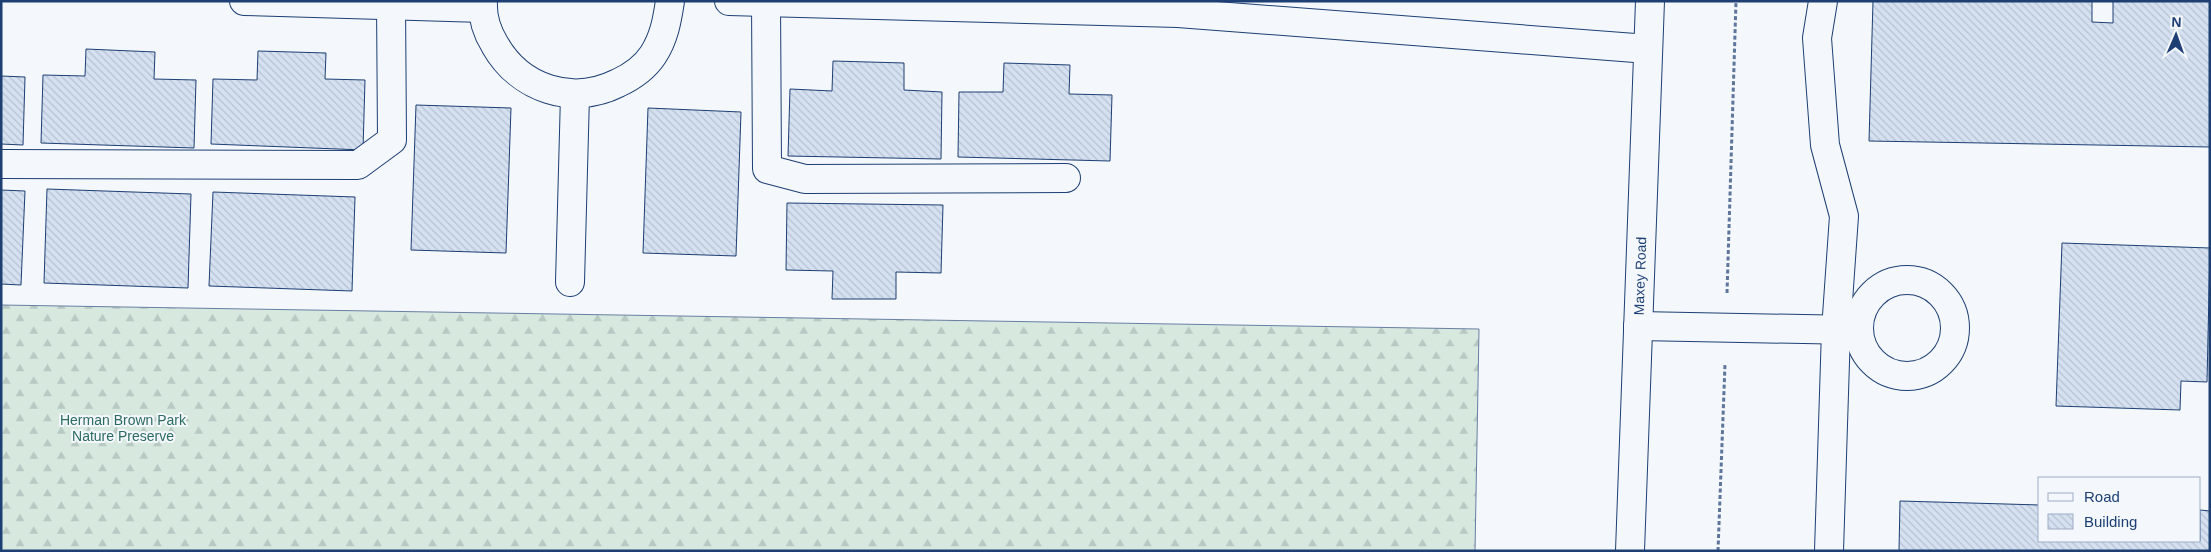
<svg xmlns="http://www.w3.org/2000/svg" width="2211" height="552" font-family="Arial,sans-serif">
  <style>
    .forest { fill: url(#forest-firs); stroke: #687fa3 }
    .building { fill: url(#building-back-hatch); stroke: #1d3f73 }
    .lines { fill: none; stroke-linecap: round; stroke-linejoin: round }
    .minor-casing { stroke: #1d3f73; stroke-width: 30 }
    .major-casing { stroke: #1d3f73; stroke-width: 30 }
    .path { stroke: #5e769c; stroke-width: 3; stroke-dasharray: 4 2.5; stroke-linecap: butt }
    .minor { stroke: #f4f7fb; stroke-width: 28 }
    .major { stroke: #f4f7fb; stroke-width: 28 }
    .labels { text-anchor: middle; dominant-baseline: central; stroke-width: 4; stroke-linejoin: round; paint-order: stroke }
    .street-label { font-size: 14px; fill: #1d3f73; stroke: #f4f7fb }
    .park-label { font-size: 14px; fill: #2c6c60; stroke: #f4f7fb }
  </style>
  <defs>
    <pattern id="forest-firs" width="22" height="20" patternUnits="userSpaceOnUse" patternTransform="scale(1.25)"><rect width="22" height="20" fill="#d7e8df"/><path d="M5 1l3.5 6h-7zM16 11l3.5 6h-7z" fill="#b8c8c3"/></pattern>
    <pattern id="building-back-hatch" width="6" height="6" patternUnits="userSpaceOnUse" patternTransform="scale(1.25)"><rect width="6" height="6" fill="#d5e0f0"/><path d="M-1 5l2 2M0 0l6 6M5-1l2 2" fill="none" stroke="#b6c1d1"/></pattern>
  </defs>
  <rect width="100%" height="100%" fill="#f4f7fb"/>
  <path class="forest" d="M1,305L1479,329L1475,551H1Z"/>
  <g class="building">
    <path d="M1873,1H2092V22L2113,23V1H2210V147L1869,141Z"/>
    <path d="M86,49L155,52L154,79L196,80L194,148L41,143L43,75L85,76Z"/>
    <path d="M258,51L326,53L325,79L365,80L363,150L211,144L213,79L257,80Z"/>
    <path d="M833,61L904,63V90L942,92L941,159L788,156L790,89L832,91Z"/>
    <path d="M1004,63L1070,65L1069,94L1112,95L1110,161L958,157L959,92H1003Z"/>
    <path d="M1,76L25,77L23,145L1,144Z"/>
    <path d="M416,105L511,108L506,253L411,250Z"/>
    <path d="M648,108L741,112L736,256L643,253Z"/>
    <path d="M47,189L191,194L188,288L44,283Z"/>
    <path d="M1,190L25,191L21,285L1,284Z"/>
    <path d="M213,192L355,197L352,291L209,286Z"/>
    <path d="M787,203L943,205L941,273L896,272V299H832L833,271L786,270Z"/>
    <path d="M2062,243L2210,248L2207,382L2181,381L2180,410L2056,406Z"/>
    <path d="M1900,501L2040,505V541H2200V510L2210,511V551H1899Z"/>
  </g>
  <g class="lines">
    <defs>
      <g id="minor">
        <path d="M244,1L483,8"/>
        <path d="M483,1C482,16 487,32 495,45C520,89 572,106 618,83C631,77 645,67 653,55C664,38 667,21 670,1"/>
        <path d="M729,1L1178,13L1648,49"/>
        <path d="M766,1L767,169L805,179L1066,178"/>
        <path d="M1823,1L1817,38L1825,145L1844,216L1836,330L1829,551"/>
        <path d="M1,164L358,165L392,140L391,1"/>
        <circle cx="1907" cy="328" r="48"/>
        <path d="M570,282L575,95"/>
        <path d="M1638,326L1854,330"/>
      </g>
      <path id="major" d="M1630,551L1650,1"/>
    </defs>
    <use href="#minor" class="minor-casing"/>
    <use href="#major" class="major-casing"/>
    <g class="path">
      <path d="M1727,293L1736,1"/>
      <path d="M1718,551L1725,364"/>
    </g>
    <use href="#minor" class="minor"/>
    <use href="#major" class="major"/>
  </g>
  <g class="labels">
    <g class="street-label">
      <text transform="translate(1640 276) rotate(-88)">Maxey Road</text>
    </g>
    <g class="park-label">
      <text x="123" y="420">Herman Brown Park<tspan x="123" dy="16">Nature Preserve</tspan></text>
    </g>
  </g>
  <rect width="2211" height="552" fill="none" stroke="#1d3f73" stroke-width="5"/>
  <rect x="2038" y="477" width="162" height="65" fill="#f4f7fb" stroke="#9eadc5"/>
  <rect x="2048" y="493" width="25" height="8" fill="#f4f7fb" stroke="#9eadc5"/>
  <text x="2084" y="502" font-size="15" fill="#1d3f73">Road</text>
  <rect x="2048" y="514" width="25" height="15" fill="url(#building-back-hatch)" stroke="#9eadc5"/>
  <text x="2084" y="527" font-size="15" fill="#1d3f73">Building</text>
  <g transform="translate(2176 35) rotate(2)" stroke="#f4f7fb" stroke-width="4" paint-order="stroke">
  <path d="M0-4L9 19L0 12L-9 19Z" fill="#1d3f73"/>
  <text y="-8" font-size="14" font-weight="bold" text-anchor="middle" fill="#1d3f73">N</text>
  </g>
</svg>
